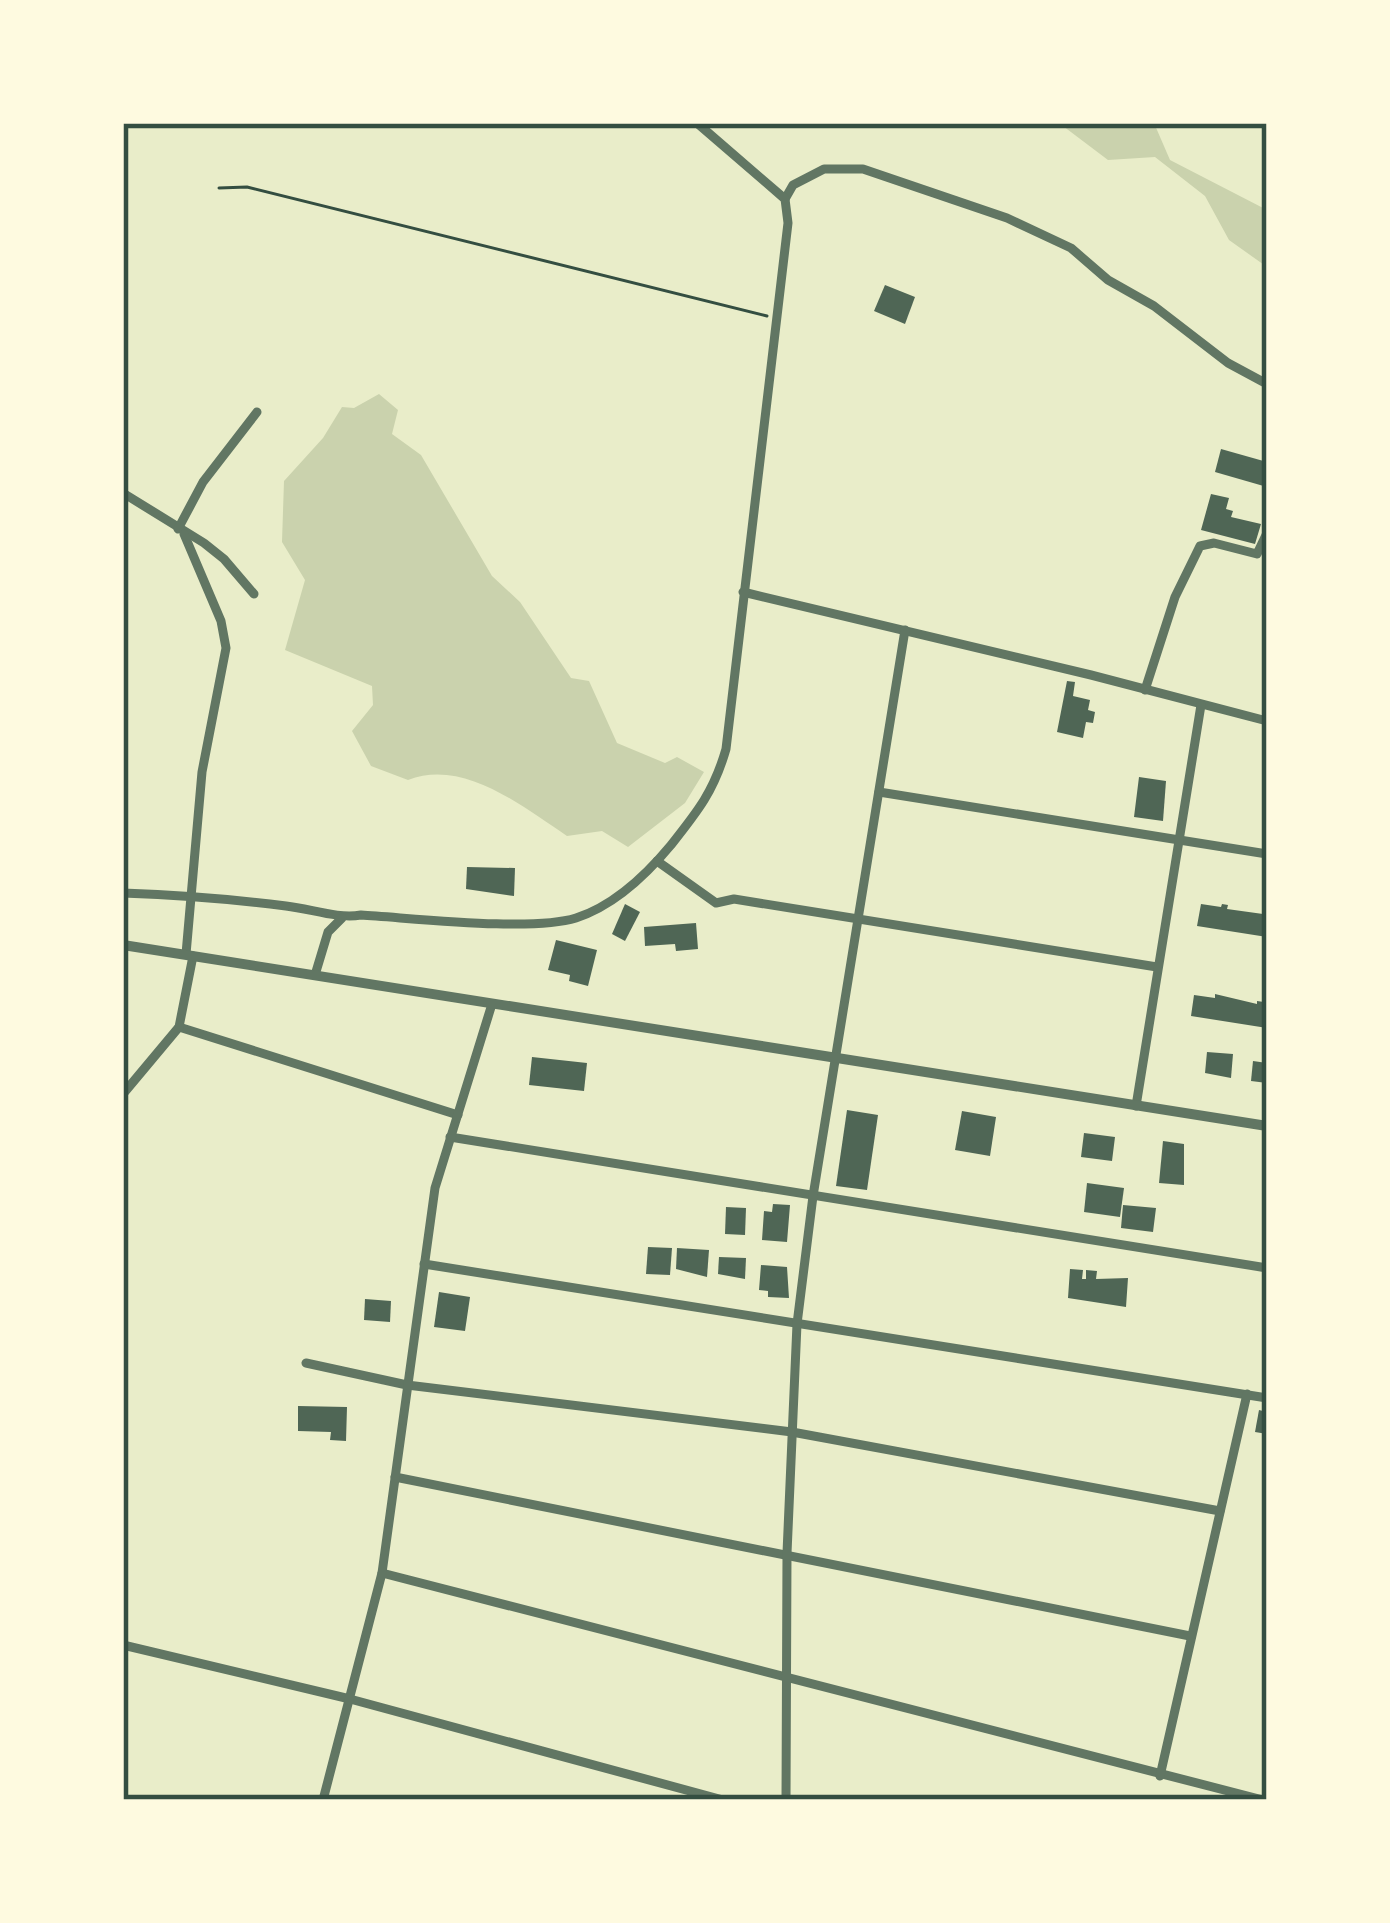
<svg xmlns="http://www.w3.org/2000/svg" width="1390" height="1923" font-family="'Golos Text',sans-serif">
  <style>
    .green { fill: #cad2ad }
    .building { fill: #4f6655 }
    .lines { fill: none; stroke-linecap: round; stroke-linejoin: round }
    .path { stroke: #344e41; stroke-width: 3 }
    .minor { stroke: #617663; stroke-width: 9 }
    .tertiary { stroke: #617663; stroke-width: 10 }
    .neatline { fill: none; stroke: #344e41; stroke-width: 4.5 }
  </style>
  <rect width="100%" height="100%" fill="#e9edc9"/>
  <g class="green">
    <path d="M1059,123H1154L1170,160L1267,210V267L1229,240L1205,196L1155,157L1108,160Z"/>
    <path d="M379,394L398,410L392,434L421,455L492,576L520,602L571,678L589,681L617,743L665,763L677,757L704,772L685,803L628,847L602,831L567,836C522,806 463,758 408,780L371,766L352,731L373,705L372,686L285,650L305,580L282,542L284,481L323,438L342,407L354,408Z"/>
  </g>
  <g class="building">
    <path d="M885,285L915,297L905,324L874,311Z"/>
    <path d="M1221,449L1267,462V487L1215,472Z"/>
    <path d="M1211,494L1229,498L1226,509L1233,511L1231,517L1261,524L1255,544L1201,530Z"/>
    <path d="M1067,681L1075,682L1073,696L1090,700L1088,710L1095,712L1093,723L1086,722L1083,738L1057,732Z"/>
    <path d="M1139,777L1166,781L1163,821L1134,817Z"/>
    <path d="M467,867L515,868L514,896L466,889Z"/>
    <path d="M625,904L640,912L625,941L612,934Z"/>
    <path d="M1201,904L1221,907L1222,904L1228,905L1227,909L1263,914L1267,906V937L1197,926Z"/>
    <path d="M696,923L698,949L676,951L675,944L645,946L644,927Z"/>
    <path d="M556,940L597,950L588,986L569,981L570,975L548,970Z"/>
    <path d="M1215,994L1257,1004V1001L1264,1002L1267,1028L1191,1016L1194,995L1215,998Z"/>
    <path d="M1207,1052L1233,1054L1231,1078L1205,1073Z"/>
    <path d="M532,1057L587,1063L584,1091L529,1085Z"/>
    <path d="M1253,1061L1267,1063V1083L1251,1081Z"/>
    <path d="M847,1110L878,1115L867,1190L836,1186Z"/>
    <path d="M962,1111L996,1117L990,1156L955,1150Z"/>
    <path d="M1084,1133L1115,1137L1112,1161L1081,1157Z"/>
    <path d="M1163,1141L1184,1144V1185L1159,1183Z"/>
    <path d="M1087,1183L1124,1188L1120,1217L1084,1212Z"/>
    <path d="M773,1204L790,1205L787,1242L762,1240L764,1211L772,1212Z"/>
    <path d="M1123,1205L1156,1208L1153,1232L1121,1228Z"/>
    <path d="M726,1207L746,1208L745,1235L725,1234Z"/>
    <path d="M648,1247L672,1248L670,1275L646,1274Z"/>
    <path d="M677,1248L709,1250L707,1277L676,1269Z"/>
    <path d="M719,1257L746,1258L745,1279L718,1274Z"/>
    <path d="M761,1265L787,1267L789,1298L768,1297V1291L759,1290Z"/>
    <path d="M1070,1269L1083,1270L1082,1279H1086V1270L1097,1271L1096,1279L1128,1278L1126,1307L1068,1298Z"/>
    <path d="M439,1292L470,1297L465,1331L434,1327Z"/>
    <path d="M365,1299L391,1301L390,1322L364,1320Z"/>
    <path d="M298,1406L347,1407L346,1441L330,1440L331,1432L298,1431Z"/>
    <path d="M1259,1410L1267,1412V1434L1255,1432Z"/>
  </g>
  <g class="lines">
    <path class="path" d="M219,188L247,187L767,316"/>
    <g class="minor">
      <path d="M785,199L793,185L824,169H863L1007,218L1071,248L1108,280L1154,306L1228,363L1267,384"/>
      <path d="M123,493L204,543L224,559L254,594"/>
      <path d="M178,529L203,482L257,412"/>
      <path d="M184,534L221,621L226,648L202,772L186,954"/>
      <path d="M743,592L1091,675L1267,721"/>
      <path d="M1145,690L1175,597L1200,546L1214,543L1257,554L1267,533"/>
      <path d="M879,792L1267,854"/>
      <path d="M657,861L716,903L734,899L1157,967"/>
      <path d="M123,893C178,895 232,899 286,906C312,909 337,919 361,915C413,918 531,932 576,918C613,906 647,874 671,845C698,811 714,791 726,749L788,223L785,199L697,123"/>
      <path d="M315,975L328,932L342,918"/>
      <path d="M179,1027L458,1115"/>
      <path d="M123,1094L179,1027L193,956"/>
      <path d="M1136,1106L1201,705"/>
      <path d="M450,1137L1267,1268"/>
      <path d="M424,1264L1267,1398"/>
      <path d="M306,1363L407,1385L792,1432L1220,1511"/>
      <path d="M395,1477L1190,1636"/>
      <path d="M382,1573L1263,1800"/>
      <path d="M123,1645L350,1699L723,1800"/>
      <path d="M1160,1776L1247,1394"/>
      <path d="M323,1800L382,1573L435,1188L492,1004"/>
      <path d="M786,1800L787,1553L797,1324L813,1196L905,630"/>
    </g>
    <path class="tertiary" d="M123,945L1267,1126"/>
  </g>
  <rect width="1390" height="1923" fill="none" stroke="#fefae0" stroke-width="252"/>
  <rect x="126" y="126" width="1138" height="1671" class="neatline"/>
</svg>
